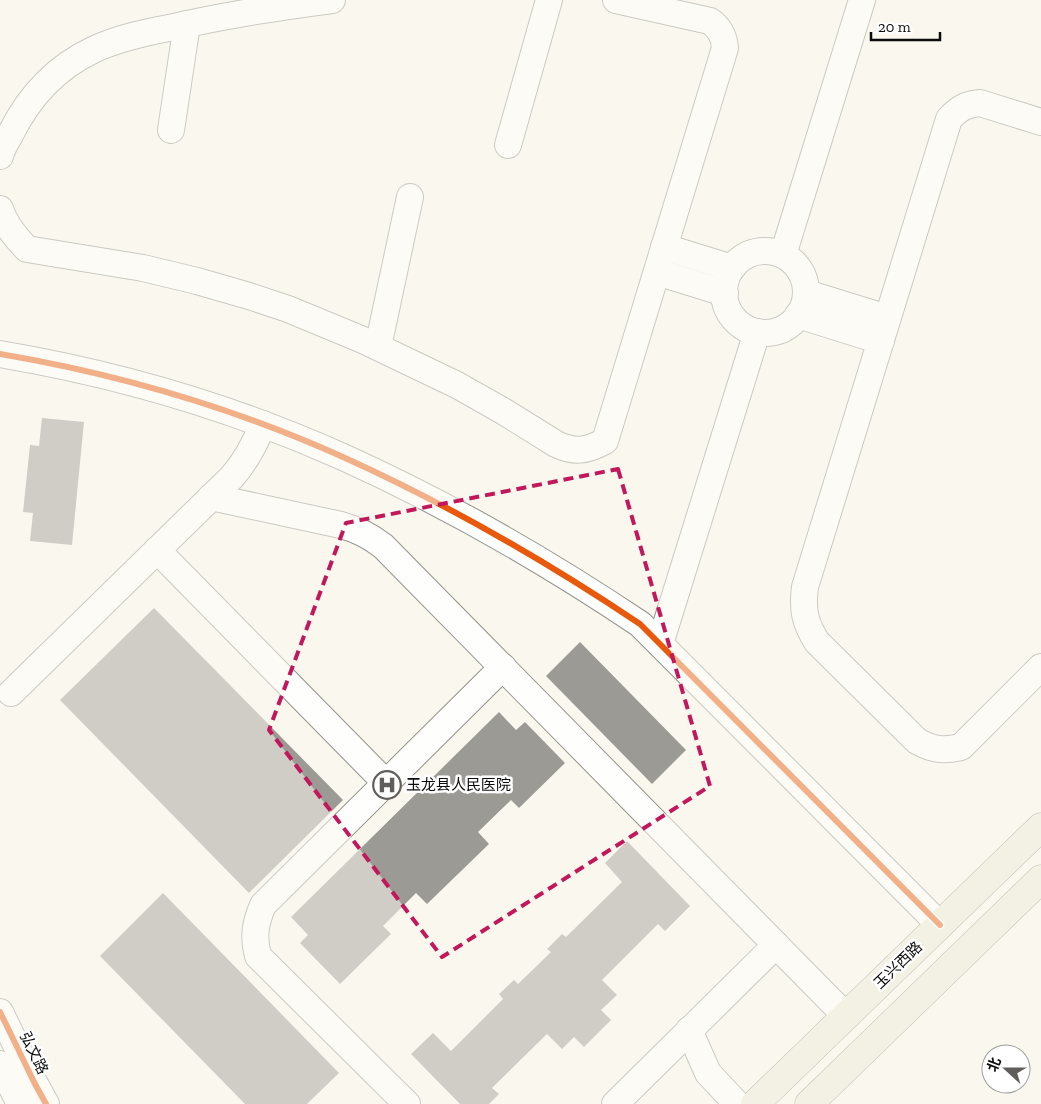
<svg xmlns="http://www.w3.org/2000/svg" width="1041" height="1104" font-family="'Zilla Slab','Noto Sans SC',serif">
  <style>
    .building { fill: #9c9a94 }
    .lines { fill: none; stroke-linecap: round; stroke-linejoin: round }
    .minor-casing { stroke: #93928d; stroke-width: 28 }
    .major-casing { stroke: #807f7a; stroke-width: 29 }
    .minor { stroke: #fefefc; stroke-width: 26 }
    .major { stroke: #ece8d6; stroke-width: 28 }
    .cycleway-casing { stroke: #fff; stroke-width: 9 }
    .cycleway { stroke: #e8590c; stroke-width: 6 }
    .marked { fill: none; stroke: #c2185b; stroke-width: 4; stroke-dasharray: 10 6; stroke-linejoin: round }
    .labels { text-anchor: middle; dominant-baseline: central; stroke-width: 5; stroke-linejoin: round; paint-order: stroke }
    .poi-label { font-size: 15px; fill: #0b0b0b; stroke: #fff; text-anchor: start }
    .street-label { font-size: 15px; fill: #0b0b0b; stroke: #fff }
  </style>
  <rect width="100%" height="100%" fill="#faf8ee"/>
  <g class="building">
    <path d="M42,418L84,422L72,545L30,541L33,513L23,512L30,445L39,446Z"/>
    <path d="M154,608L343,800L249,893L60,700Z"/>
    <path d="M580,642L686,750L652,784L546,676Z"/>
    <path d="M499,712L516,730L525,722L565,763L519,808L511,800L478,832L489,844L427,904L416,893L383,926L391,934L340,984L300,943L308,935L291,917Z"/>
    <path d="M627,841L690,906L665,931L658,924L602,980L617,995L601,1010L611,1020L584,1047L574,1037L562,1049L547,1034L492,1088L499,1094L489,1104H460L411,1054L433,1033L451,1051L503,999L499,994L514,980L518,984L551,952L547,949L562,934L566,937L622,882L605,863Z"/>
    <path d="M163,893L339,1073L307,1104H245L100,956Z"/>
  </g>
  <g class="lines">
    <defs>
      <g id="minor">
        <path d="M1041,122L980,103C966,104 958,109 949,119L805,587C802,610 805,623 817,642L917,741C933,750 943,751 961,747L1041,667"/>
        <path d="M171,130L187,24"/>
        <path d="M508,145L549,0"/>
        <path d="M0,156C2,148 6,142 10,135C28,98 55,68 93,50C118,38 147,32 174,27C226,15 278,7 332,0"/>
        <path d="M0,209C5,225 15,237 27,249L143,268L197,281L249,296L288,309L363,340L457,385L503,411L556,444C575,453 587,451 605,441L725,48C724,36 720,28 710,21L616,0"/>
        <path d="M664,247L732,268"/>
        <circle cx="765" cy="292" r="41"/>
        <path d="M783,255L862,0"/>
        <path d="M657,272L725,293"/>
        <path d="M806,293L887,318"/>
        <path d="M798,315L881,341"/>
        <path d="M378,347L410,197"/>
        <path d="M0,354C118,374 234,408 343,457C447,504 546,561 640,624L940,925"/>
        <path d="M211,497L341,525C356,529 370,536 383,546L846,1016"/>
        <path d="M157,550L386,783"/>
        <path d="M660,644L757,332"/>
        <path d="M11,693L232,477C246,461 255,444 263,424"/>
        <path d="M0,1012L35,1084L46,1104"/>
        <path d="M689,1030L708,1073L737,1104"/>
        <path d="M0,1064L20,1104"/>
        <path d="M407,1104L258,956C253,936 255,924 263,905L503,667"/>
        <path d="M615,1104L776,945"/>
      </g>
      <g id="major">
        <path d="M755,1104L1041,827"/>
        <path d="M809,1104L1041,879"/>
      </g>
    </defs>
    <use href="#minor" class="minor-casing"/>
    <use href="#major" class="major-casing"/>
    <use href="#minor" class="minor"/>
    <use href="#major" class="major"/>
    <defs>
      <g id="cycleway">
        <path d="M0,354C118,374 234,408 343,457C447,504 546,561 640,624L940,925"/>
        <path d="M0,1012L35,1084L46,1104"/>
      </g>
    </defs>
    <use href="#cycleway" class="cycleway-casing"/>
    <use href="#cycleway" class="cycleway"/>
  </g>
  <path d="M0 0H1041V1104H0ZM618,469L710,786L442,957L269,730L346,523Z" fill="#faf8ee" fill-opacity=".55" fill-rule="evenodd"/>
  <path class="marked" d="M618,469L710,786L442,957L269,730L346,523Z"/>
  <defs>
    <symbol id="hospital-ring" viewBox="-11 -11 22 22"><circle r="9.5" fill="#fff" stroke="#5f5e5a" stroke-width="1.5"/><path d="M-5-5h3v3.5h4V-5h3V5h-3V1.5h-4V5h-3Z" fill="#5f5e5a"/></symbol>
  </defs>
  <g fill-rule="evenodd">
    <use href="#hospital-ring" x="371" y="769" width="32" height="32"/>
  </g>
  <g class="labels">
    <g class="poi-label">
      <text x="406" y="785">玉龙县人民医院</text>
    </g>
    <g class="street-label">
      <text transform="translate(898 965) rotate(-44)">玉兴西路</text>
      <text transform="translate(34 1053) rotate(64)">弘文路</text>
    </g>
  </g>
  <g transform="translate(1006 1069) rotate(291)"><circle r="24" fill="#ffffff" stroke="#9d9d9d"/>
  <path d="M0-4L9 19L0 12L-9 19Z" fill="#5f5e5a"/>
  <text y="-8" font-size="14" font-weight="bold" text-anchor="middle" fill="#0b0b0b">北</text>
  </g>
  <path d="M871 32v8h69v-8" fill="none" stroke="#0b0b0b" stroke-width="2.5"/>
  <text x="878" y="32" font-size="15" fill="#0b0b0b" stroke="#ffffff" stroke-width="4" paint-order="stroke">20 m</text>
</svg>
